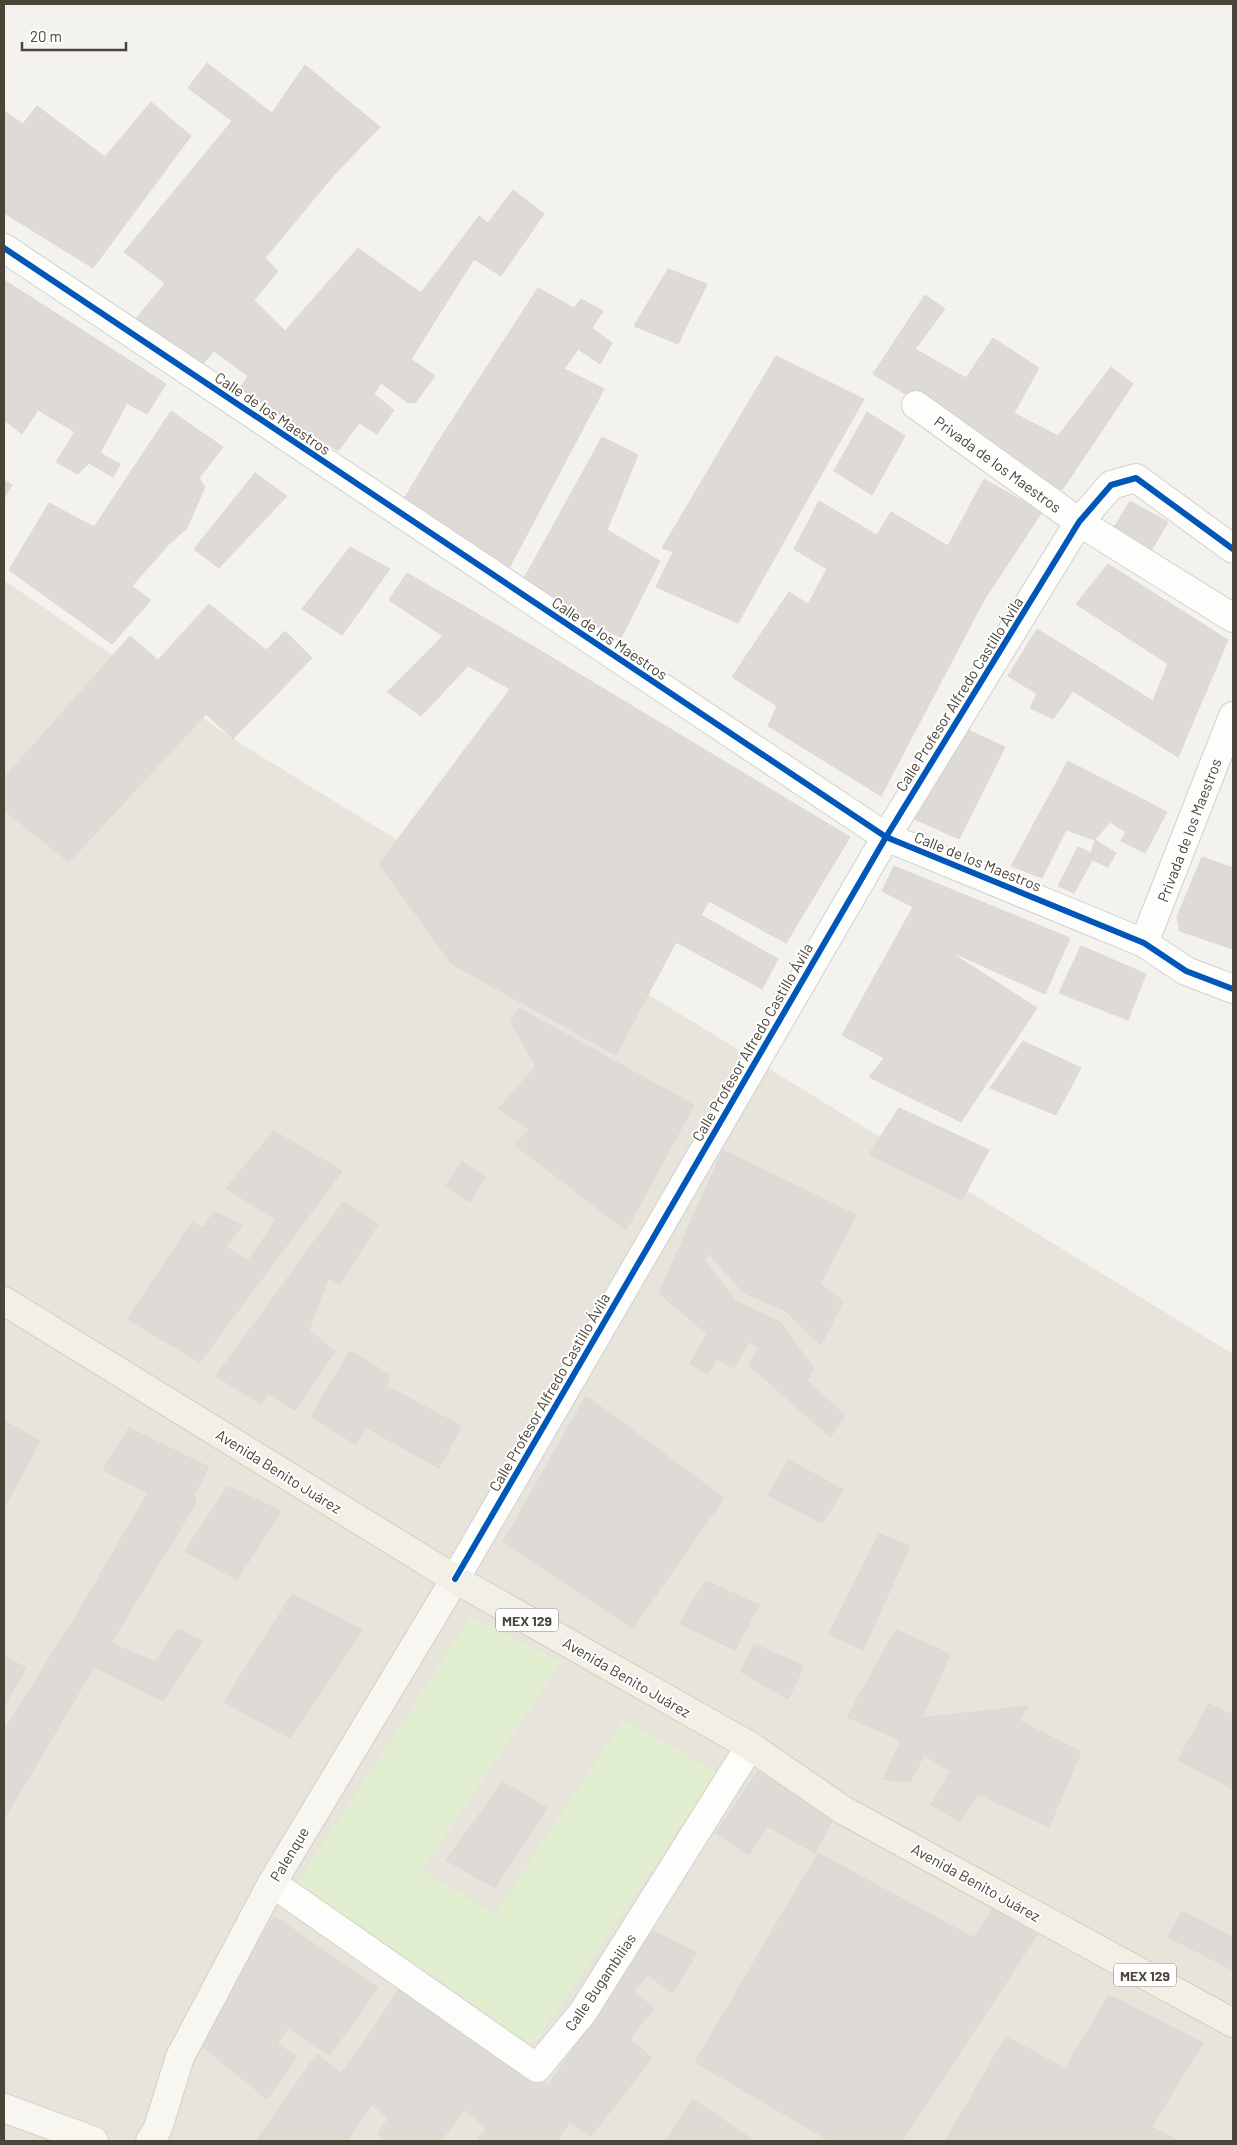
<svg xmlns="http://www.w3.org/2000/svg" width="1237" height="2145" font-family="Barlow,sans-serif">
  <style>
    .residential { fill: #e7e4dc }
    .green { fill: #e1eecf }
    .building { fill: #dedbd6; stroke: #dcd9d4 }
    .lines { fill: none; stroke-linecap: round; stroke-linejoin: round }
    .street-casing { stroke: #d2d0cb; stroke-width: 30 }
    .secondary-casing { stroke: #d3cfc5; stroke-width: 30 }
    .primary-casing { stroke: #d6cebb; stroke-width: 30 }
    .street { stroke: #fdfdfc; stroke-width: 28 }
    .secondary { stroke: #f7f6f1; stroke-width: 28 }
    .primary { stroke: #f2efe6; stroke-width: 28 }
    .cycleway-casing { stroke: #fff; stroke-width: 9 }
    .cycleway { stroke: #0057b8; stroke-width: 6 }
    .labels { text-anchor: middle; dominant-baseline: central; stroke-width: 4; stroke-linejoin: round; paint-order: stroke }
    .shield { fill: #fff; stroke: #817c74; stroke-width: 1 }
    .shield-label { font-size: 14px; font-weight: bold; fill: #4b4439 }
    .street-label { font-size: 15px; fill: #4b4439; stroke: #fff }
  </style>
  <rect width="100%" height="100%" fill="#f4f2ee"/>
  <path class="residential" d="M4,580L233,739L1233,1354V2141H4Z"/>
  <path class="green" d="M471,1616L561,1663L422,1870L495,1915L623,1720L717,1772L536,2041L520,2043L308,1903L299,1881Z"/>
  <g class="building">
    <path d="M207,63L272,113L305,65L380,127L333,176L265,258L278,271L254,300L285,331L358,248L421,293L479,216L488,223L513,190L544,214L501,276L474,259L411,359L435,376L415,403L407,402L381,383L374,394L394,410L377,434L359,423L338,451L240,388L248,376L214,351L202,365L136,319L165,283L124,252L232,121L188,88Z"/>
    <path d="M151,102L191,136L93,268L4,213V111L23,124L37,106L105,157Z"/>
    <path d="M668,269L707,284L678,344L634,326Z"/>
    <path d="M4,280L166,384L147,414L127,403L100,453L120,464L113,477L89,463L78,474L56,462L75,432L38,410L22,434L4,420Z"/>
    <path d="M538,288L574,308L581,299L603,311L592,328L612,343L600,364L578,349L564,369L604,389L506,574L398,509L438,442Z"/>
    <path d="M925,295L945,309L915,349L966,378L993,338L1039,368L1014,413L1058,436L1111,367L1133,384L1062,490L873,374Z"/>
    <path d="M776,356L864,399L738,623L656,587L673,552L662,548Z"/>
    <path d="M171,411L223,447L199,478L205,487L187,528L169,544L132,586L151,600L112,644L9,570L49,503L94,527Z"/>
    <path d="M867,412L905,436L872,495L834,471Z"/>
    <path d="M602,437L638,455L607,530L660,561L621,638L521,584Z"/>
    <path d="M255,473L287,496L219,568L194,549Z"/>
    <path d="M984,479L1042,512L984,600L881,796L768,726L777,706L732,677L789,592L808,604L827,569L794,549L819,501L877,535L891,512L948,546Z"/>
    <path d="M4,480L12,485L4,498Z"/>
    <path d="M1130,501L1168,522L1147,558L1110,534Z"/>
    <path d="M350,547L390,569L342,635L302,609Z"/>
    <path d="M1108,564L1228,640L1178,757L1073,691L1053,719L1030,708L1037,694L1008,676L1037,629L1153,701L1168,664L1076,604Z"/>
    <path d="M407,573L531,645L850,837L786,943L709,901L701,915L778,959L762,989L676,942L616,1055L452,964L379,864L510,689L468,666L421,716L387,692L443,636L389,600Z"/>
    <path d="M209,604L266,650L285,631L312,658L233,739L206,714L69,862L4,810V778L130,636L158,660Z"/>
    <path d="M957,725L1005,747L959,839L910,817Z"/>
    <path d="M1068,761L1167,812L1145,853L1121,841L1126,832L1110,822L1095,840L1066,830L1042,878L1011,866Z"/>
    <path d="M1095,840L1116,853L1108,867L1092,860L1074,893L1058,886L1078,847L1091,853Z"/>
    <path d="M1202,857L1233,868V949L1180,931L1177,917Z"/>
    <path d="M894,866L1070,938L1045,994L947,950L1037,1008L961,1122L869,1077L884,1058L842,1035L913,907L882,891Z"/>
    <path d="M1081,946L1146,974L1128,1020L1059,993Z"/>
    <path d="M519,1008L694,1105L626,1230L515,1145L530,1129L498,1109L536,1066L511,1022Z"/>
    <path d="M1023,1041L1081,1068L1056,1115L990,1088Z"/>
    <path d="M899,1108L989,1150L962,1200L869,1154Z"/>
    <path d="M274,1131L342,1171L200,1362L127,1319L192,1222L203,1228L214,1212L242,1225L226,1247L248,1261L276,1220L226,1188Z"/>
    <path d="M723,1150L856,1215L820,1284L843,1301L821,1345L784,1310L744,1293L708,1253L704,1260L736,1301L781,1323L814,1369L807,1380L845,1416L830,1437L749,1365L758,1348L749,1341L734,1368L717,1359L708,1375L690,1363L707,1334L659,1293Z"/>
    <path d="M462,1162L485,1177L470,1202L446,1185Z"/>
    <path d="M343,1202L378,1224L339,1285L328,1278L309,1330L335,1352L295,1410L269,1394L260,1404L216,1376Z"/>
    <path d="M350,1351L390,1375L386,1388L396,1391L461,1426L439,1468L367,1428L355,1444L311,1416Z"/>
    <path d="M586,1396L724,1498L633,1628L503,1542Z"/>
    <path d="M4,1421L40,1441L6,1504L4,1503Z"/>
    <path d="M129,1428L209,1467L194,1494L196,1503L111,1643L155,1662L178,1629L202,1641L163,1701L94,1667L4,1819V1731L80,1609L148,1493L103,1470Z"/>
    <path d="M789,1460L843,1490L822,1523L768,1495Z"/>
    <path d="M228,1486L281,1511L237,1580L185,1551Z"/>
    <path d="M879,1534L910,1546L863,1650L829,1634Z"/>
    <path d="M706,1581L759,1605L735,1650L679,1623Z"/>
    <path d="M292,1594L362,1630L290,1738L224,1702Z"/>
    <path d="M896,1630L950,1654L922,1718L1028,1706L1020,1721L1081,1752L1049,1827L978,1794L960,1821L931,1805L950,1771L924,1755L910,1782L883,1779L901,1740L847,1717Z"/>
    <path d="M754,1644L804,1666L788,1699L741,1672Z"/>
    <path d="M4,1656L26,1668L4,1706Z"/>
    <path d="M1209,1704L1233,1715V1789L1178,1760Z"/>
    <path d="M758,1771L832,1821L815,1853L767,1826L749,1855L716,1833Z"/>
    <path d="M503,1782L547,1808L495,1888L446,1860Z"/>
    <path d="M818,1853L974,1938L994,1907L1039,1932L902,2141H830L695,2062Z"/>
    <path d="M1182,1911L1233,1938V1970L1168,1937Z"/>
    <path d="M274,1916L378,1988L330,2055L288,2028L277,2044L297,2057L267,2099L198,2043Z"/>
    <path d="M653,1931L697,1953L672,1993L648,1975L633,1992L654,2008L630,2039L652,2058L591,2136L570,2122L556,2141H476L487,2128L464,2109L441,2141H388L378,2134L388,2119L372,2104L347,2141H256L317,2054L341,2073L363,2044L401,1986L548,2086Z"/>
    <path d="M1109,1995L1203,2043L1151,2127L1179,2141H945L1006,2037L1065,2068Z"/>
    <path d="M693,2099L754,2141H666Z"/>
  </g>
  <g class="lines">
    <defs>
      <g id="street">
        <path d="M4,248L886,837L1144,943L1186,971L1233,989"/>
        <path d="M916,405L1079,522L1233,618"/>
        <path d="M1144,943L1233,716"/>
        <path d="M455,1579L886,837L1079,522L1111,485L1136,478L1233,549"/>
        <path d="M272,1883L537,2068L583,2012L750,1746"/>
      </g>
      <g id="secondary">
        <path d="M4,2108L94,2141"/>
        <path d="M150,2141L158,2128L180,2057L272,1883L455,1579"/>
      </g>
      <path id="primary" d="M4,1301L455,1579L750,1746L843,1810L1233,2023"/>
    </defs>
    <use href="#street" class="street-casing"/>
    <use href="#secondary" class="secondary-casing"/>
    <use href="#primary" class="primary-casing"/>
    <use href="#street" class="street"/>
    <use href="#secondary" class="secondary"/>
    <use href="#primary" class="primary"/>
    <defs>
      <g id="cycleway">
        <path d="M4,248L886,837L1144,943L1186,971L1233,989"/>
        <path d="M455,1579L886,837L1079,522L1111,485L1136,478L1233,549"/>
      </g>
    </defs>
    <use href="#cycleway" class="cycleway-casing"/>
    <use href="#cycleway" class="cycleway"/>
  </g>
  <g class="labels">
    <g class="shield">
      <rect x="496" y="1608.5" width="62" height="23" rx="4"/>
      <rect x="1114" y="1963.5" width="62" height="23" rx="4"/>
    </g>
    <g class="shield-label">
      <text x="527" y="1620">MEX 129</text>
      <text x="1145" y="1975">MEX 129</text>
    </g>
    <g class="street-label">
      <text transform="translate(273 413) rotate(34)">Calle de los Maestros</text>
      <text transform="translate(998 464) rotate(36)">Privada de los Maestros</text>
      <text transform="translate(610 638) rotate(34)">Calle de los Maestros</text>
      <text transform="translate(959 694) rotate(-58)">Calle Profesor Alfredo Castillo Ávila</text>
      <text transform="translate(1189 830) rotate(-69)">Privada de los Maestros</text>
      <text transform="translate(978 861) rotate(22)">Calle de los Maestros</text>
      <text transform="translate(752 1042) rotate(-60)">Calle Profesor Alfredo Castillo Ávila</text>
      <text transform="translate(549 1392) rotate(-60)">Calle Profesor Alfredo Castillo Ávila</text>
      <text transform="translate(279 1471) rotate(32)">Avenida Benito Juárez</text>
      <text transform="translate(627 1677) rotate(30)">Avenida Benito Juárez</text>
      <text transform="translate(289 1854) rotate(-59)">Palenque</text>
      <text transform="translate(976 1882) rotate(29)">Avenida Benito Juárez</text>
      <text transform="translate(600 1982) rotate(-56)">Calle Bugambilias</text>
    </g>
  </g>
  <rect width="1237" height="2145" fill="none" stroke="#4b4439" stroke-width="10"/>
  <path d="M22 42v8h104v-8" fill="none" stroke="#4b4439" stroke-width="2.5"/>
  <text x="30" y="42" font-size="15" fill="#4b4439" stroke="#ffffff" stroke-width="4" paint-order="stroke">20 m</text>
</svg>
